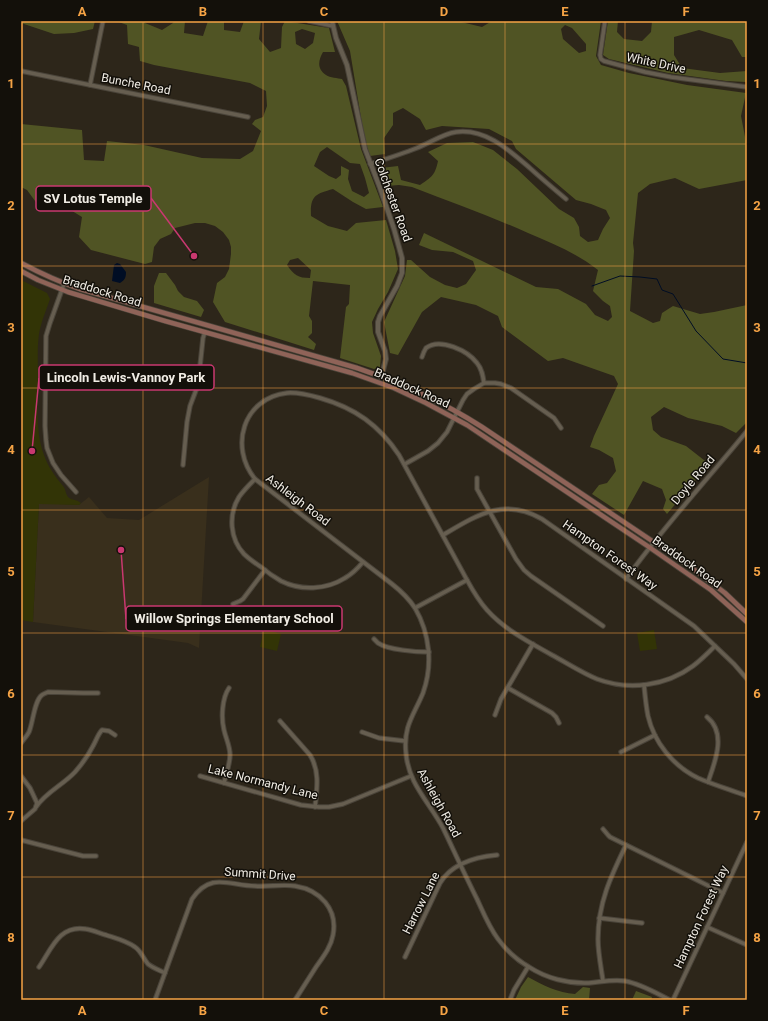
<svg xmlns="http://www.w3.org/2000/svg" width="768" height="1021" font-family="Roboto,sans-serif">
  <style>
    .built { fill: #392f1c }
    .green { fill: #323406 }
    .forest { fill: #505424; fill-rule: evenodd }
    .water { fill: #000d24 }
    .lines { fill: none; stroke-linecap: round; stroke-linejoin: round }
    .stream { stroke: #000d24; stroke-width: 1 }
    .minor-casing { stroke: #4a443a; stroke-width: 5.5 }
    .tertiary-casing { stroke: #4a443a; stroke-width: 6 }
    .secondary-casing { stroke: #4a443a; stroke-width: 6 }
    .minor { stroke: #665e50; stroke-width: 3.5 }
    .tertiary { stroke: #665e50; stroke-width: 4 }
    .secondary { stroke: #8f6358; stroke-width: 4.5 }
    .grid { fill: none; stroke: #f5a345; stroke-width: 1; stroke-opacity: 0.55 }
    .labels { text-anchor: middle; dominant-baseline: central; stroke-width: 3; stroke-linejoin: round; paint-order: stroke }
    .street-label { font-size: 12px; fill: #f0ece4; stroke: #13100a }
    .leader { fill: none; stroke: #c93870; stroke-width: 1.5 }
    .callout-dot { fill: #c93870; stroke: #13100a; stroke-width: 1.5 }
    .callout { fill: #13100a; stroke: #c93870; stroke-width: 1.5 }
    .callout-label { font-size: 13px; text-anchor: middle; font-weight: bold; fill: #f0ece4 }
    .neatline { fill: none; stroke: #f5a345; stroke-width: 1.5 }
    .grid-label { font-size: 13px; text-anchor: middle; font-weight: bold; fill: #f5a345 }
  </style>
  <rect width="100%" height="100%" fill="#2d261a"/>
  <path class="built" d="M209,477L199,648L188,643L33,622L39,503L79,505L89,497L107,518L139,520Z"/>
  <g class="green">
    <path d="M21,280L47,293L50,299C46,311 41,322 39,334C37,348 38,363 38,377C38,403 35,431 44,455C48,467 55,476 63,486C66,489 65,493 68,497C71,500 76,499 81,503L79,505L39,504L33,622L21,620Z"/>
    <path d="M264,629L281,634L277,651L260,647Z"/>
    <path d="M654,630L657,649L640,651L637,633Z"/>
  </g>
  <g class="forest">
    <path d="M21,21H95L93,29L74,33L54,34L21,23Z"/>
    <path d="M116,21H145V23L162,30L173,23L174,21H185L184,33L203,36L208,21H224V30L240,32L244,21H261L259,39L270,52L281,48L282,27L285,21L329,28L335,52H323C318,61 317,69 326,75C330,78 338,78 342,79L346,86L361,149L383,207L366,209L353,202L333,189C315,194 310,196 311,216L328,226L347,231L356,223L386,220L395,251L398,269L388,292L378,309L372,322L373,333L381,356L380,367L374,369L340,358L346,307L349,304L350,285L313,281L309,316L312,321V333L308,337L316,344L314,350L225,322L213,302L217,283L225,277L229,269L231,254V247L229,240L223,232L215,226L205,223H195L175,228L171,234L160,239L154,247L152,262L145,264L91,250L79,237L82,217L64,206L38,205L27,190L21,187V124L82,130L84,160L104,161L107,141L144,145L202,158L240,159L253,151L261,131L252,124L255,120L263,117L267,106L266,91L250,83L154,65L140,61L139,47L128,44L127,25ZM302,29L315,33L313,43L305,49L296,44L295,32ZM327,147L350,163L360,164L365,178L369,193L364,197L352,191L348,179L349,170L341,166V175L336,179L329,176L314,166L320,152ZM298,258L311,270L310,278C298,278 294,275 287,265L290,260Z"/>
    <path d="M337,21H457L482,27L492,21H577L578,22L579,21H601L596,56L601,65L629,73L687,85L746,93L741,116L747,147V180L699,189L675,178L650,184L638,193L633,243L634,251L630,311L653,323L660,321L662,313L673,306L700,314L714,312L747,305V422L736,433L722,426L688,418L664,407L651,417L653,430L661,437L686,446L709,464L667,514L663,509L666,500L662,489L643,481L624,515L592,494L599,485L607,483L616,471L613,458L599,450L590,447L594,436L618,384L614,376L563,358L548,361L502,327L498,316L476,305L441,297L422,312L398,355L390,353L384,322L405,276L407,260H411L430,277L445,285L457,288L466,284L476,270L473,261L453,252L432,250L419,245L424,233L536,287L558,289L586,304L595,315L608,321L612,317L610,306L603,301L593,291L598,270C578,254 552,243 528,233C490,216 451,202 412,187L399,185L386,186L381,168L398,166L401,180L420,185C432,177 435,175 438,161L428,152L447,143L473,142L493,150L517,169L559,209L574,218L579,227L580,236L588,242L598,240L603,229L610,218L606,210L591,204L576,200L516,149L512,141L489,129L442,126L426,130L420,119L403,108L393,113V125L384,138L385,154L370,156L365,142L350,51ZM565,25L572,28L586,44V51L579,53L563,39L561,29Z"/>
    <path d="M608,21H618L617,32L624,39L642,41L651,32L652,21L747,22V57H742L732,40L699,30L674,37V55L682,68L720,73L747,71L746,82L726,81L668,73L609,59L603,55Z"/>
    <path d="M159,273H166L175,285L178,291L184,297L197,301L204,310L201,317L154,303V286Z"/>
    <path d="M528,977C543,985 558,993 575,994L583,987L590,988L589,1000H515L521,987Z"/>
    <path d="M636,991L652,997L651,1000H632Z"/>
  </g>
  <path class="water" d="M117,263L120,264L126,272C126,277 125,280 120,283L112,281L114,265Z"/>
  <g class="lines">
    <path class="stream" d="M592,286L620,276L640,277L657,279L662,290L673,294L696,331L723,359L747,363"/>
    <defs>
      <g id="minor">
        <path d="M309,21L333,26"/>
        <path d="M605,21L600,55L601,59L604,61L645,72L671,77L747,87"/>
        <path d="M21,71L248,117"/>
        <path d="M90,85L103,21"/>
        <path d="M370,164C386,159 402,154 417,148C430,143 442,134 456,132C486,128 510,151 531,169C542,179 554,189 566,199"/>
        <path d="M64,284L50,323L46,336L45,426L46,440L47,448L53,463L61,475L76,492"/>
        <path d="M422,357C423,354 424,351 426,348C440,337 468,351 477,363C482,369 483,376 484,383"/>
        <path d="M405,464L428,451L438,443L447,432L463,400L467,394L474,389L484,383H495L501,384L511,388L554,418L561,428"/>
        <path d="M183,465L187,422L190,406L198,385L203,338L205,332"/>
        <path d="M477,478V489L516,559L524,570L531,576L603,626"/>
        <path d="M255,479C249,485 243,491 239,497C228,515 230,539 244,554C249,559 255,563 261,567C267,572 274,577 281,581C301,591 326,590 345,578C352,574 358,568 363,562"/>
        <path d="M443,535C477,515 504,497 542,519L694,626L734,664L747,679"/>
        <path d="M626,579C663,527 707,480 747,431"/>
        <path d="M233,604L240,601L243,599L265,570"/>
        <path d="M415,608L467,580"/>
        <path d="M374,639C375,640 377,642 378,643C388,650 417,652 429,652"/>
        <path d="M644,685C645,695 646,706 648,716C654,742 673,766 698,778C714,785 731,790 747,796"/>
        <path d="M508,688L552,713L556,717L559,723"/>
        <path d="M495,715L501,699L533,644"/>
        <path d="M707,717C727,733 715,762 708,782"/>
        <path d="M280,721L310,755C320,771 317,789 315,807"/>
        <path d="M362,732L379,738L405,741"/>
        <path d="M21,743C24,739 27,736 29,732C33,723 34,701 42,695C43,694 46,693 48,692L83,693H98"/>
        <path d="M621,752L655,735"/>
        <path d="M21,776L30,788L37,803L35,809L21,821"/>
        <path d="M200,776L301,805L319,807H329L343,804L411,776"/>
        <path d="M224,783C226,774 230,764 230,755C230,746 226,739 224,730C221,718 222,698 229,688"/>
        <path d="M36,807C46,792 63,785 75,772C82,764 88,756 93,746C96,741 98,734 102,730L109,731L115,735"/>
        <path d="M603,829L608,835L610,837L723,893"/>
        <path d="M21,840L83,856H96"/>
        <path d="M599,918L642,923"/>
        <path d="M707,927L747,945"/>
        <path d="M405,957L440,883C452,863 475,857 497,855"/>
        <path d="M39,967C51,950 59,924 86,929C93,930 99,933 106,935C115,938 127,941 135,947C141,951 143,958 148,964C153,968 159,970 165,973"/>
        <path d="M603,981C601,967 598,953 598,939C598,903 611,876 626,845"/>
        <path d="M155,1000L192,899C211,871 230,886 255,886C269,887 282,884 295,886C320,890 338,909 333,935C331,947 323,957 316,967C309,978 302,989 295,1000"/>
        <path d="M510,1000L514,990L528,967"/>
        <path d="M670,1000C656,993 641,984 625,981C613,979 601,982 589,983C568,984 546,978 529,967C517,960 506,950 498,939C489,927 483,912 477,899C465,875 454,851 443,828C429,802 408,783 406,753C403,726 414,715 423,693C433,665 430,634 415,608C409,599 401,591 392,584L255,479C229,447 243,398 287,393C298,392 309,395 320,398C355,408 379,425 399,455L467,580C473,591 479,601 487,610C505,630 529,642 552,655C567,663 582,673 597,679C629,691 666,686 693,666C701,660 708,653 715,646"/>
        <path d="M673,1000L747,842"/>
      </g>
      <path id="tertiary" d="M332,21L336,38L347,65L365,149L380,188L394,229L402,258V273L397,286L380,316L378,322V332L385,351L386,359L381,378"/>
      <g id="secondary">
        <path d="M21,263C40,273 59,282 80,289L357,368C401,383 443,402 482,427L688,565L725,593L747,614"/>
        <path d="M21,271L38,280L68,292L165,321L352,373L394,388L426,403L467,425L649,547L711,590L747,622"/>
      </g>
    </defs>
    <use href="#minor" class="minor-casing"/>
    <use href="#tertiary" class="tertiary-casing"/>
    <use href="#secondary" class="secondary-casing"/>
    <use href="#minor" class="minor"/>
    <use href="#tertiary" class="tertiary"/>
    <use href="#secondary" class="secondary"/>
  </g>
  <path class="grid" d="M143,21V1000M263,21V1000M384,21V1000M505,21V1000M625,21V1000M21,144H747M21,266H747M21,388H747M21,510H747M21,633H747M21,755H747M21,877H747"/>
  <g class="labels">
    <g class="street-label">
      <text transform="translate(656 63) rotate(12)">White Drive</text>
      <text transform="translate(136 84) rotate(11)">Bunche Road</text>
      <text transform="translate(393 200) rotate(70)">Colchester Road</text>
      <text transform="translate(102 291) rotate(17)">Braddock Road</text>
      <text transform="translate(412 388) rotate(24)">Braddock Road</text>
      <text transform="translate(693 480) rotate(-50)">Doyle Road</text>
      <text transform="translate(298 500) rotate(37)">Ashleigh Road</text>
      <text transform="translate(610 555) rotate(35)">Hampton Forest Way</text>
      <text transform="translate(687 562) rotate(35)">Braddock Road</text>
      <text transform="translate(263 782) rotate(14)">Lake Normandy Lane</text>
      <text transform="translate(439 803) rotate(61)">Ashleigh Road</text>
      <text transform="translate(260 874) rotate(4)">Summit Drive</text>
      <text transform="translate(421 903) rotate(-63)">Harrow Lane</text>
      <text transform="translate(701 917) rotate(-65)">Hampton Forest Way</text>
    </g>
  </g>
  <path class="leader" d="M194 256L151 198M32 451L39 378M121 550L126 619"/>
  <g class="callout-dot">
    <circle cx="194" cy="256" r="4"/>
    <circle cx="32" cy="451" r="4"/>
    <circle cx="121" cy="550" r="4"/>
  </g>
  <g class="callout">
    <rect x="36" y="186" width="115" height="25" rx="4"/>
    <rect x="39" y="365" width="175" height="25" rx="4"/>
    <rect x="126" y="606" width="216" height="25" rx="4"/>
  </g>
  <g class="callout-label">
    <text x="93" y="203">SV Lotus Temple</text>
    <text x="126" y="382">Lincoln Lewis-Vannoy Park</text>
    <text x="234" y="623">Willow Springs Elementary School</text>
  </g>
  <rect width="768" height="1021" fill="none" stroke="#13100a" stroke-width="44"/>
  <rect x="22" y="22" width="724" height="977" class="neatline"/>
  <g class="grid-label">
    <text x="82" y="16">A</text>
    <text x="203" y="16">B</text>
    <text x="324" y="16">C</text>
    <text x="444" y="16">D</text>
    <text x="565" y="16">E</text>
    <text x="686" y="16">F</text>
    <text x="11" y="88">1</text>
    <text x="757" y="88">1</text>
    <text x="11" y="210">2</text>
    <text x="757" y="210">2</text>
    <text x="11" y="332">3</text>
    <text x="757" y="332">3</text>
    <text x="11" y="454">4</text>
    <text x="757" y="454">4</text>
    <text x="11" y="576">5</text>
    <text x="757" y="576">5</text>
    <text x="11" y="698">6</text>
    <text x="757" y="698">6</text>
    <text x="11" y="820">7</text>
    <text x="757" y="820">7</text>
    <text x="11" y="942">8</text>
    <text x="757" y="942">8</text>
    <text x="82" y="1015">A</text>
    <text x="203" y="1015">B</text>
    <text x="324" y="1015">C</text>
    <text x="444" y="1015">D</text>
    <text x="565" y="1015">E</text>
    <text x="686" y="1015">F</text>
  </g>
</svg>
